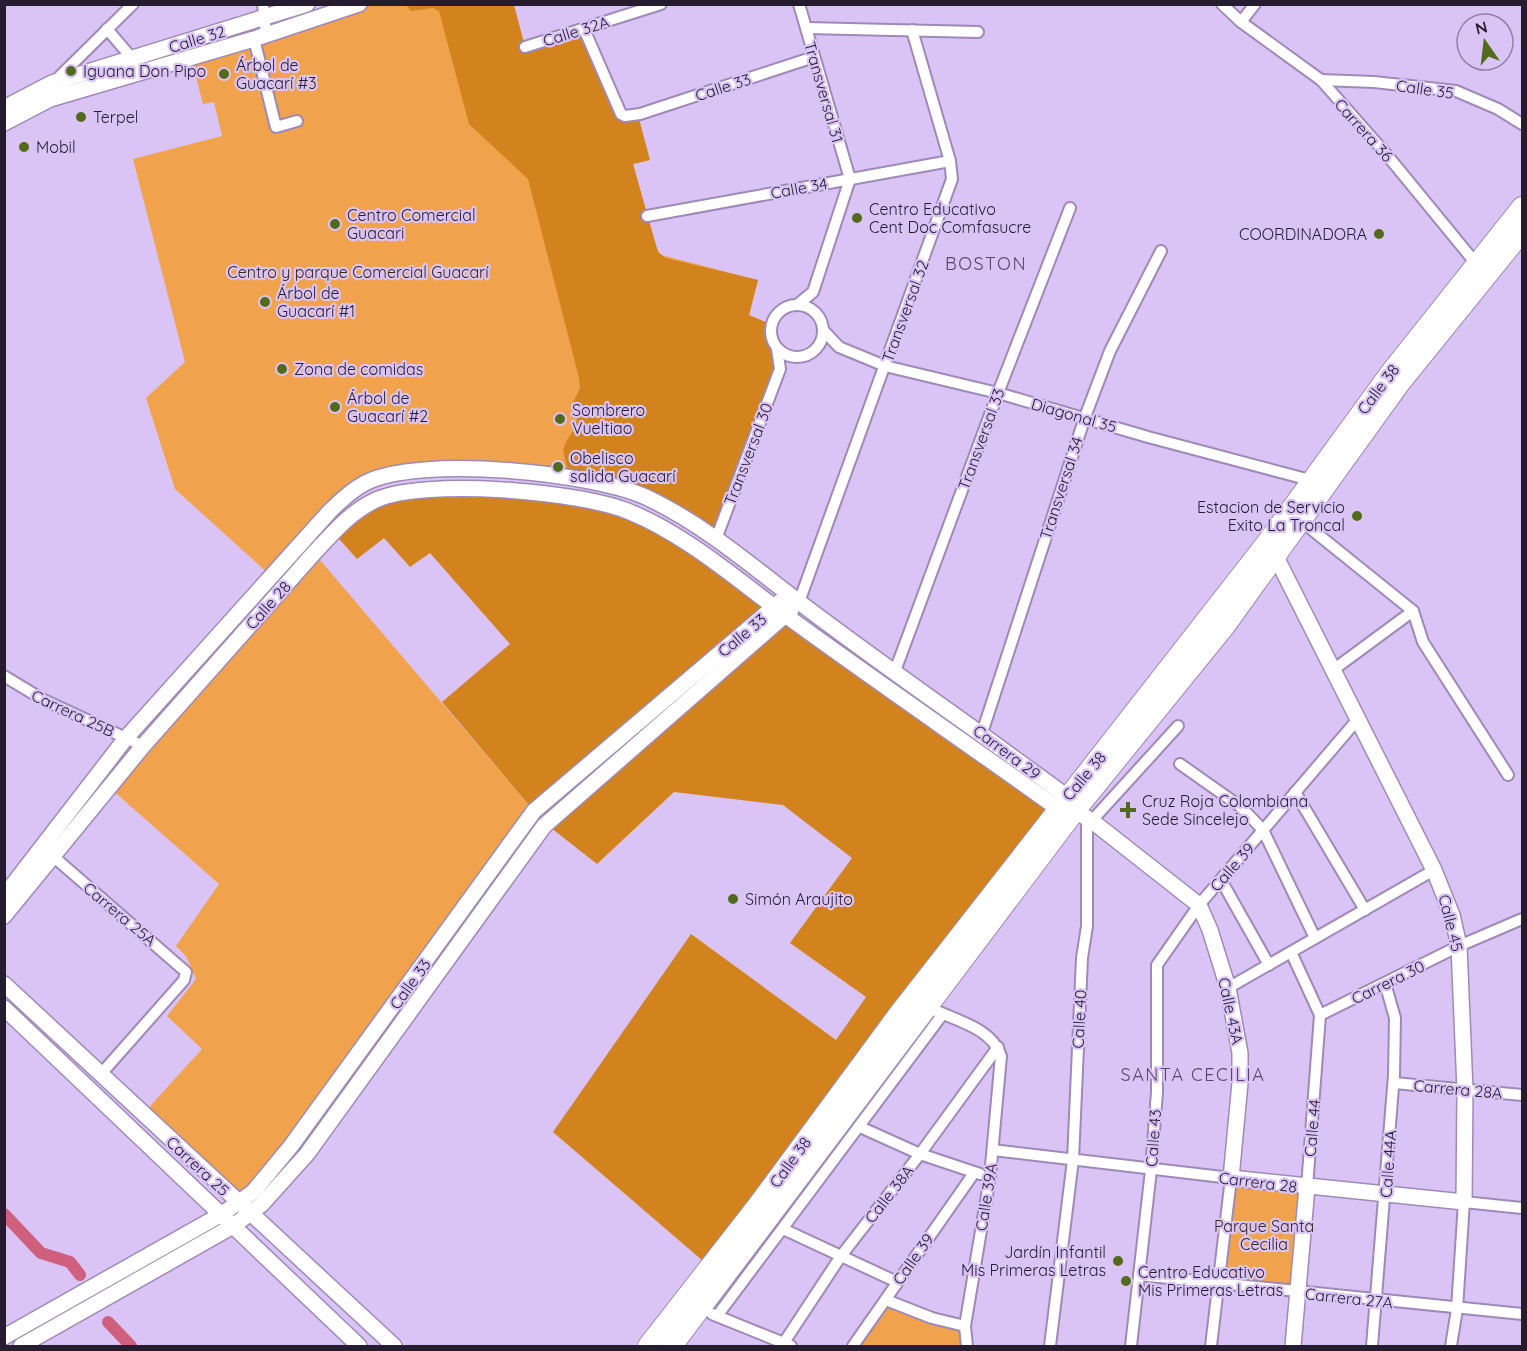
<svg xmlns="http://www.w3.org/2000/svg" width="1527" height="1351" font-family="Quicksand,sans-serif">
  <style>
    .green { fill: #f1a24d }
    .forest { fill: #d3831d }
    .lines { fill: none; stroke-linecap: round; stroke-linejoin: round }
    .canal { stroke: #ce5f7d; stroke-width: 12 }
    .street-casing { stroke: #9e89b7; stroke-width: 14 }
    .secondary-casing { stroke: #9e89b7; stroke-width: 18 }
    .highway-casing { stroke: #9e89b7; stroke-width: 22 }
    .street { stroke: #fff; stroke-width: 10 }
    .secondary { stroke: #fff; stroke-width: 15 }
    .highway { stroke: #fff; stroke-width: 20 }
    .poi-dot { fill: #526a1b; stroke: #dac4f5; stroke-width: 2 }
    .labels { text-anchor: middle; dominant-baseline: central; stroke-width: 4.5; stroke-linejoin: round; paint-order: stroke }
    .street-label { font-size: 16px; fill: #251d2f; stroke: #dac4f5 }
    .poi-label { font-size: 16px; fill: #251d2f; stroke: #dac4f5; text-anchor: start }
    .park-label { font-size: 16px; fill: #372819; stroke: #dac4f5 }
    .neighbourhood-label { font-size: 18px; letter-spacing: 1.5px; fill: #59456f; stroke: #dac4f5 }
  </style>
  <rect width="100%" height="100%" fill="#dac4f5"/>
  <g class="green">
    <path d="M359,5H514L525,47L650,160L633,164L655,245L661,255L758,280L749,315L770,324L771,338L777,349L578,428L579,420L575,413L577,427L563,451L569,476L456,469L366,482L270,575L175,489L146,398L185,362L133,159L222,136L214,102L203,104L191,57Z"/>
    <path d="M314,553L534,811L458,918L237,1203L145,1116L152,1104L202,1049L167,1016L196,979L186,956L176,946L219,884L110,788Z"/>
    <path d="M1231,1178L1307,1187L1298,1292L1219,1283Z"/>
    <path d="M886,1300L965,1326L967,1346H853Z"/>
  </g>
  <g class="forest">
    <path d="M406,5H514L525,47L584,29L621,113L638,115L650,160L633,164L658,252L666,258L758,280L749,315L770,324L780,369L716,539L674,513L569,476L563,451C566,433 586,426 571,407L580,388L579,378L528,179L469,124L439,11L433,8L411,11Z"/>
    <path d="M467,489L628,511L774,607L534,811L442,702L510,644L430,553L410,567L384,538L357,559L333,532L376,500Z"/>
    <path d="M785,616L1057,808L710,1267L553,1132L691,934L836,1040L866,997L790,943L852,858L783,805L674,792L597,864L546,824Z"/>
  </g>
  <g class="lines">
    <g class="canal">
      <path d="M4,1214L41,1253L70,1262L80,1275"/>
      <path d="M108,1322L131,1346"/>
    </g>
    <defs>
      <g id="street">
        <path d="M263,4L266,35"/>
        <path d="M1222,4L1241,22L1321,80L1387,155L1478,266"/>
        <path d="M1241,22L1255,4"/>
        <path d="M806,28L978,32"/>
        <path d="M107,29L136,63"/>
        <path d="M584,29L621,114L625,116L640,114L814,57"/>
        <path d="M254,39L276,127L297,121"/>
        <path d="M525,47L661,4"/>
        <path d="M56,80L133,4"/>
        <path d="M1321,80L1374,82L1456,91L1498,109L1522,124"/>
        <path d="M647,216L950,161"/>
        <circle cx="797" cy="331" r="26"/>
        <path d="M797,305L813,292L850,179L799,4"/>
        <path d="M823,330L839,347L885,366L998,393L1148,437L1310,480"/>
        <path d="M1300,520L1413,611L1423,642L1508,775"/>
        <path d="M716,539L780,369L777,349"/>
        <path d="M799,602L952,179L950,161L912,30"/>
        <path d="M1333,670L1413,611"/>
        <path d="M895,671L998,393L1070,208"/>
        <path d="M4,676L42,699L143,746"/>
        <path d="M982,733L1085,417L1110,351L1161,251"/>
        <path d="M1180,764L1241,807L1263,830L1315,938"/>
        <path d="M1295,792L1365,910"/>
        <path d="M54,857L186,972L184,980L101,1074"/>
        <path d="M1221,880L1269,965"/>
        <path d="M1291,952L1320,1015L1307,1187"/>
        <path d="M1228,988L1434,870"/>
        <path d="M926,1006C952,1020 991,1026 1001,1056L990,1177L965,1326L967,1346"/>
        <path d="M1320,1015L1459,946L1522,919"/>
        <path d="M1394,1083L1522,1095"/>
        <path d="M860,1127L920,1154L980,1174"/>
        <path d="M993,1150L1231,1178L1211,1346"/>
        <path d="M783,1229L897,1282"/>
        <path d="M1139,1275L1522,1314"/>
        <path d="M886,1300L932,1318L965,1326"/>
        <path d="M712,1314L791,1346"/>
        <path d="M717,1316L942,1015"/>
        <path d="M783,1344L841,1256L920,1154L998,1047"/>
        <path d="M853,1346L974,1173"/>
        <path d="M1050,1346L1073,1160L1082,958L1087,926V826L1178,726"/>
        <path d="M1131,1346L1151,1170L1157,1092V965L1199,905L1358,719"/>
        <path d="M1372,1346L1394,1075L1395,1018L1385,983"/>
        <path d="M1451,1346L1457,1309L1464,1202L1522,1208"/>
      </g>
      <g id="secondary">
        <path d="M4,108L52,83L307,4"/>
        <path d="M4,123L50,99L254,39L359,4"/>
        <path d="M4,896L126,738L330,511C341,500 352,490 365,483C419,455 596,472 650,499C704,525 752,566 799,602C887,669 979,731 1067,797L1073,807"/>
        <path d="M4,916L143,746L314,553C333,533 350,512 376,500C424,478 580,491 630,512C688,536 737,580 788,617C877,682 968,744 1057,808L1075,811L1092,821L1199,905L1210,930L1228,988L1240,1053V1083L1231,1178L1464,1202L1465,1090L1459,946L1452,915L1434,870L1272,549"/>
        <path d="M4,984L394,1346"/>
        <path d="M4,1008L359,1346"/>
        <path d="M4,1337L222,1214L253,1192L291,1146L534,811L781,601"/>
        <path d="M21,1346L233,1226L262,1204L307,1154L544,826L791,610"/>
        <path d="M1293,1346L1307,1187"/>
      </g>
      <g id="highway">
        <path d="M648,1346L758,1205L898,1015L1268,541L1391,372L1522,207"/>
        <path d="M672,1346L1075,811L1225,626L1400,383L1522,232"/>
      </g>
    </defs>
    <use href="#street" class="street-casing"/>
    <use href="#secondary" class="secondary-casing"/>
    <use href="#highway" class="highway-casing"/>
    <use href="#street" class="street"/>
    <use href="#secondary" class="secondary"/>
    <use href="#highway" class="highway"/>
  </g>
  <g class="poi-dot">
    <circle cx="71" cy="71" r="6"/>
    <circle cx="224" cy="74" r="6"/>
    <circle cx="81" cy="117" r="6"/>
    <circle cx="24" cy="147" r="6"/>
    <circle cx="857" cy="218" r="6"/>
    <circle cx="335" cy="224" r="6"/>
    <circle cx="1379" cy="234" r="6"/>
    <circle cx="265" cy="302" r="6"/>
    <circle cx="282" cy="369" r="6"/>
    <circle cx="335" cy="407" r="6"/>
    <circle cx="560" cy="419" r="6"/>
    <circle cx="558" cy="467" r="6"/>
    <circle cx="1357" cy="516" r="6"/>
    <path d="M1125 801h6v6h6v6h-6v6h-6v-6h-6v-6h6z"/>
    <circle cx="733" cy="899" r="6"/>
    <circle cx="1118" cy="1261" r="6"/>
    <circle cx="1126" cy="1281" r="6"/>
  </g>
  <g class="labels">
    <g class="street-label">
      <text transform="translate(576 31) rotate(-17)">Calle 32A</text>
      <text transform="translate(197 39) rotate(-17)">Calle 32</text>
      <text transform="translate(723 87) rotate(-18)">Calle 33</text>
      <text transform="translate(1425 89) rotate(8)">Calle 35</text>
      <text transform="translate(824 92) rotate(74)">Transversal 31</text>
      <text transform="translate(1364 130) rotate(48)">Carrera 36</text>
      <text transform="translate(799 188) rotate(-10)">Calle 34</text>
      <text transform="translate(905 311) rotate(-70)">Transversal 32</text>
      <text transform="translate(1378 389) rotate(-53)">Calle 38</text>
      <text transform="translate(1074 415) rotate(16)">Diagonal 35</text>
      <text transform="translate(981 439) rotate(-70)">Transversal 33</text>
      <text transform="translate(748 454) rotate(-69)">Transversal 30</text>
      <text transform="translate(1061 488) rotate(-72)">Transversal 34</text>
      <text transform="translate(268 605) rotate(-48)">Calle 28</text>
      <text transform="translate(742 635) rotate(-40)">Calle 33</text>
      <text transform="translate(73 713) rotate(25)">Carrera 25B</text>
      <text transform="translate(1007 752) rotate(37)">Carrera 29</text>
      <text transform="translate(1084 776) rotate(-50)">Calle 38</text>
      <text transform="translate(1232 867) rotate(-49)">Calle 39</text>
      <text transform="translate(120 914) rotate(40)">Carrera 25A</text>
      <text transform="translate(1451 923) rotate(76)">Calle 45</text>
      <text transform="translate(1388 982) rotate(-26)">Carrera 30</text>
      <text transform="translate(410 984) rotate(-54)">Calle 33</text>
      <text transform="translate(1231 1011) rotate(78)">Calle 43A</text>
      <text transform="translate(1079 1019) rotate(-87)">Calle 40</text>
      <text transform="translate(1458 1089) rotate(5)">Carrera 28A</text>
      <text transform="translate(1312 1128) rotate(-85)">Calle 44</text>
      <text transform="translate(1153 1138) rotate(-86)">Calle 43</text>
      <text transform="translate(790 1162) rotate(-54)">Calle 38</text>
      <text transform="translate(1388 1164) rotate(-86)">Calle 44A</text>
      <text transform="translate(198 1166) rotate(43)">Carrera 25</text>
      <text transform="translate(1258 1182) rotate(7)">Carrera 28</text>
      <text transform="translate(889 1194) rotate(-52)">Calle 38A</text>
      <text transform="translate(986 1197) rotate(-81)">Calle 39A</text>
      <text transform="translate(913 1259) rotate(-55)">Calle 39</text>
      <text transform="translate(1349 1298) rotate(6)">Carrera 27A</text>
    </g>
    <g class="poi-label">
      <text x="236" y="65">Árbol de<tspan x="236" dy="18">Guacarí #3</tspan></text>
      <text x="83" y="71">Iguana Don Pipo</text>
      <text x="93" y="117">Terpel</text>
      <text x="36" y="147">Mobil</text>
      <text x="869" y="209">Centro Educativo<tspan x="869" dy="18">Cent Doc Comfasucre</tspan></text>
      <text x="347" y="215">Centro Comercial<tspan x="347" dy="18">Guacari</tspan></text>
      <text x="1367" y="234" text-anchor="end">COORDINADORA</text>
      <text x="277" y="293">Árbol de<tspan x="277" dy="18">Guacarí #1</tspan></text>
      <text x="294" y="369">Zona de comidas</text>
      <text x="347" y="398">Árbol de<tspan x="347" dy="18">Guacarí #2</tspan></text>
      <text x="572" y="410">Sombrero<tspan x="572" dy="18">Vueltiao</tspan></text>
      <text x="570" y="458">Obelisco<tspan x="570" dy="18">salida Guacarí</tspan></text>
      <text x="1345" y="507" text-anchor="end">Estacion de Servicio<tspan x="1345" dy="18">Exito La Troncal</tspan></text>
      <text x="1142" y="801">Cruz Roja Colombiana<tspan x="1142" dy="18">Sede Sincelejo</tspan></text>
      <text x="745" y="899">Simón Araujito</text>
      <text x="1106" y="1252" text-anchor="end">Jardín Infantil<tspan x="1106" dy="18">Mis Primeras Letras</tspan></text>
      <text x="1138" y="1272">Centro Educativo<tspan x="1138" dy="18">Mis Primeras Letras</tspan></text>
    </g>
    <g class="park-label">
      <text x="358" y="272">Centro y parque Comercial Guacarí</text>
      <text x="1264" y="1226">Parque Santa<tspan x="1264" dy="18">Cecilia</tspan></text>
    </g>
    <g class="neighbourhood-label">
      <text x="986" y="263">BOSTON</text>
      <text x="1193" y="1074">SANTA CECILIA</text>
    </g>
  </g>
  <rect width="1527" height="1351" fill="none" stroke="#251d2f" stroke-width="12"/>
  <g transform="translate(1485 42) rotate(346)"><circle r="28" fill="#dac4f5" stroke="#9281a6" stroke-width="1.5"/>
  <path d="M0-4.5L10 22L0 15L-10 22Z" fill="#526a1b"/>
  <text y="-9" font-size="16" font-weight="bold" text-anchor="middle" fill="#251d2f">N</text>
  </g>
</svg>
